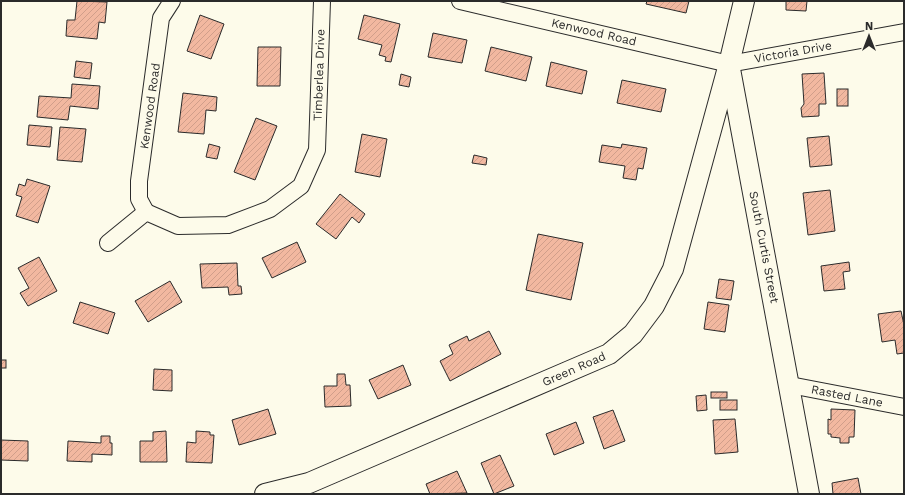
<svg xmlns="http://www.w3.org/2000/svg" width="905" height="495" font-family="'Work Sans',sans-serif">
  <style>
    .building { fill: url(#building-hatch); stroke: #2b2b2b }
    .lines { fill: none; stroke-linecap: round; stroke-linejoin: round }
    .minor-casing { stroke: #2b2b2b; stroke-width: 18 }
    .tertiary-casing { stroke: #2b2b2b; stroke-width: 22 }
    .minor { stroke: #fdfbea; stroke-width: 16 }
    .tertiary { stroke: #fdfbea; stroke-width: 20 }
    .labels { text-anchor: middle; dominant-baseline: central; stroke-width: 3; stroke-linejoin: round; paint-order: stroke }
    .street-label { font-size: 12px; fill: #2b2b2b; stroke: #fdfbea }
  </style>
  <defs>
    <pattern id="building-hatch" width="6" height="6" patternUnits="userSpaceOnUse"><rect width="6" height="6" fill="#f2b8a0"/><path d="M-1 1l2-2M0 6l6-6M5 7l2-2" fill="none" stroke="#d09e8a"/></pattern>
  </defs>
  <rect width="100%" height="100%" fill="#fdfbea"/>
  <g class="building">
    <path d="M77,1L107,2L105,23L99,22L97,39L66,36L67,20H75Z"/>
    <path d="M647,1H689L686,13L646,4Z"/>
    <path d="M786,1H807L806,11L786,10Z"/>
    <path d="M200,15L224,24L211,59L187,51Z"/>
    <path d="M364,15L400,24L391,62L385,61L386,57L379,55L382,45L358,39Z"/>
    <path d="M433,33L467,40L462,63L428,57Z"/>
    <path d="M258,47H281L280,86H257Z"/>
    <path d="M491,47L532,57L526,81L485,71Z"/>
    <path d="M76,61L92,63L90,79L74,77Z"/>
    <path d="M551,62L587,71L582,94L546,86Z"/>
    <path d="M824,73L826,104H819V116L802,117L801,108L804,104L802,74Z"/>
    <path d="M401,74L411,77L409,87L399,85Z"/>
    <path d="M622,80L666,89L661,112L617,103Z"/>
    <path d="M72,84L100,86L98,109L70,106L68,120L37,117L39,96L71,98Z"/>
    <rect x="837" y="89" width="11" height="17"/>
    <path d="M183,93L217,97L216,111L206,110L204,134L178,132Z"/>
    <path d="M256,118L277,126L255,180L234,172Z"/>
    <path d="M29,125L52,127L50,147L27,145Z"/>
    <path d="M60,127L86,129L82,162L57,160Z"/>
    <path d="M362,134L387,139L380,177L355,172Z"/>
    <path d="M829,136L832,165L810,167L807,138Z"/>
    <path d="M209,144L220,147L217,159L206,157Z"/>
    <path d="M622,144L647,148L643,169L638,168L636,180L623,178L625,166L599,162L602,145L621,148Z"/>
    <path d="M474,155L487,158L486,165L472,163Z"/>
    <path d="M27,179L50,186L38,223L16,216L22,197L16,195L19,184L25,186Z"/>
    <path d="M830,190L835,231L808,235L803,193Z"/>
    <path d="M340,194L365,214L359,223L352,217L336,239L316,224Z"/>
    <path d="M538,234L583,243L571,300L526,290Z"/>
    <path d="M297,242L306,262L272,278L262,258Z"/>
    <path d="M39,257L57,291L28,306L20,293L29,288L18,268Z"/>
    <path d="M849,262L850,271L843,272L845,289L824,291L821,266Z"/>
    <path d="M237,263L238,286H241L242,294L229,295L228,287L202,288L200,264Z"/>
    <path d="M719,279L734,281L731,300L716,298Z"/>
    <path d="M170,281L182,302L148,322L135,301Z"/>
    <path d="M80,302L115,313L108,334L73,323Z"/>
    <path d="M708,302L729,305L725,332L704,329Z"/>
    <path d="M901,311L904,325V353L897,354L895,340L882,342L878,314Z"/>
    <path d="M489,331L501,354L450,381L440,361L453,354L449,345L467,336L469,341Z"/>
    <rect x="1" y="360" width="5" height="8"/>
    <path d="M403,365L411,385L378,399L369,380Z"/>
    <path d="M154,369L172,370V391L153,390Z"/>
    <path d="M337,374H345L346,385H350L351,406L325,407L324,386H337Z"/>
    <rect x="711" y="392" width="16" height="6"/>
    <path d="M706,395L707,410L697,411L696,396Z"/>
    <rect x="720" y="400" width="17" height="10"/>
    <path d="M268,409L276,434L239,445L232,420Z"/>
    <path d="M831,409L855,410L854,437H849V443H840V438L831,437V434H828V419L831,420Z"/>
    <path d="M613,410L625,441L604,449L593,417Z"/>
    <path d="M735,419L738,452L715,454L713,420Z"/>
    <path d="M576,422L584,443L554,455L546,434Z"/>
    <path d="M166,431L167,462H140V441H153V432Z"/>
    <path d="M196,431L210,432V435H214L212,463L186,462L187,442L196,443Z"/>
    <path d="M101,436H110V443H112V455L92,454V462L67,461L68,441L101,443Z"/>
    <path d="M1,440L28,441V461L1,460Z"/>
    <path d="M500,455L514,486L494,494L481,463Z"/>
    <path d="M457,471L467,493L430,494L426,484Z"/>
    <path d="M858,478L861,494H833L832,483Z"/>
  </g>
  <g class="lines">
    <defs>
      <g id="minor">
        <path d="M460,1L729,64L904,32"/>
        <path d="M146,212L139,199V181L161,18L172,1"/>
        <path d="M108,243L146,212L178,226L228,225L270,209L301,186L317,150L322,1"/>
        <path d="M790,385L904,407"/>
      </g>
      <g id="tertiary">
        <path d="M730,69L809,494"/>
        <path d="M265,494L309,483L609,354L633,334L654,306L673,269L729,64L744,1"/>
      </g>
    </defs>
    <use href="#minor" class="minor-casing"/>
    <use href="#tertiary" class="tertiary-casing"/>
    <use href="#minor" class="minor"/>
    <use href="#tertiary" class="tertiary"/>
  </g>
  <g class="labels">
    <g class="street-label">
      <text transform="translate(594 32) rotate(13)">Kenwood Road</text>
      <text transform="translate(793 52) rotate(-10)">Victoria Drive</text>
      <text transform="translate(319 75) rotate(-88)">Timberlea Drive</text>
      <text transform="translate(150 106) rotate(-82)">Kenwood Road</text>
      <text transform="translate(764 247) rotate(79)">South Curtis Street</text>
      <text transform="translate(574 369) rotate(-24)">Green Road</text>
      <text transform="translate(847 396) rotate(11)">Rasted Lane</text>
    </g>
  </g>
  <rect width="905" height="495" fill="none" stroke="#2b2b2b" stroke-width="4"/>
  <g transform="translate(869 36)" stroke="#fdfbea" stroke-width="3" paint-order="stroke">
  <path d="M0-3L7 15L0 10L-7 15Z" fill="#2b2b2b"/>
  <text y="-6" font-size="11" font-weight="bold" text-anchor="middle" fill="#2b2b2b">N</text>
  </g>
</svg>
